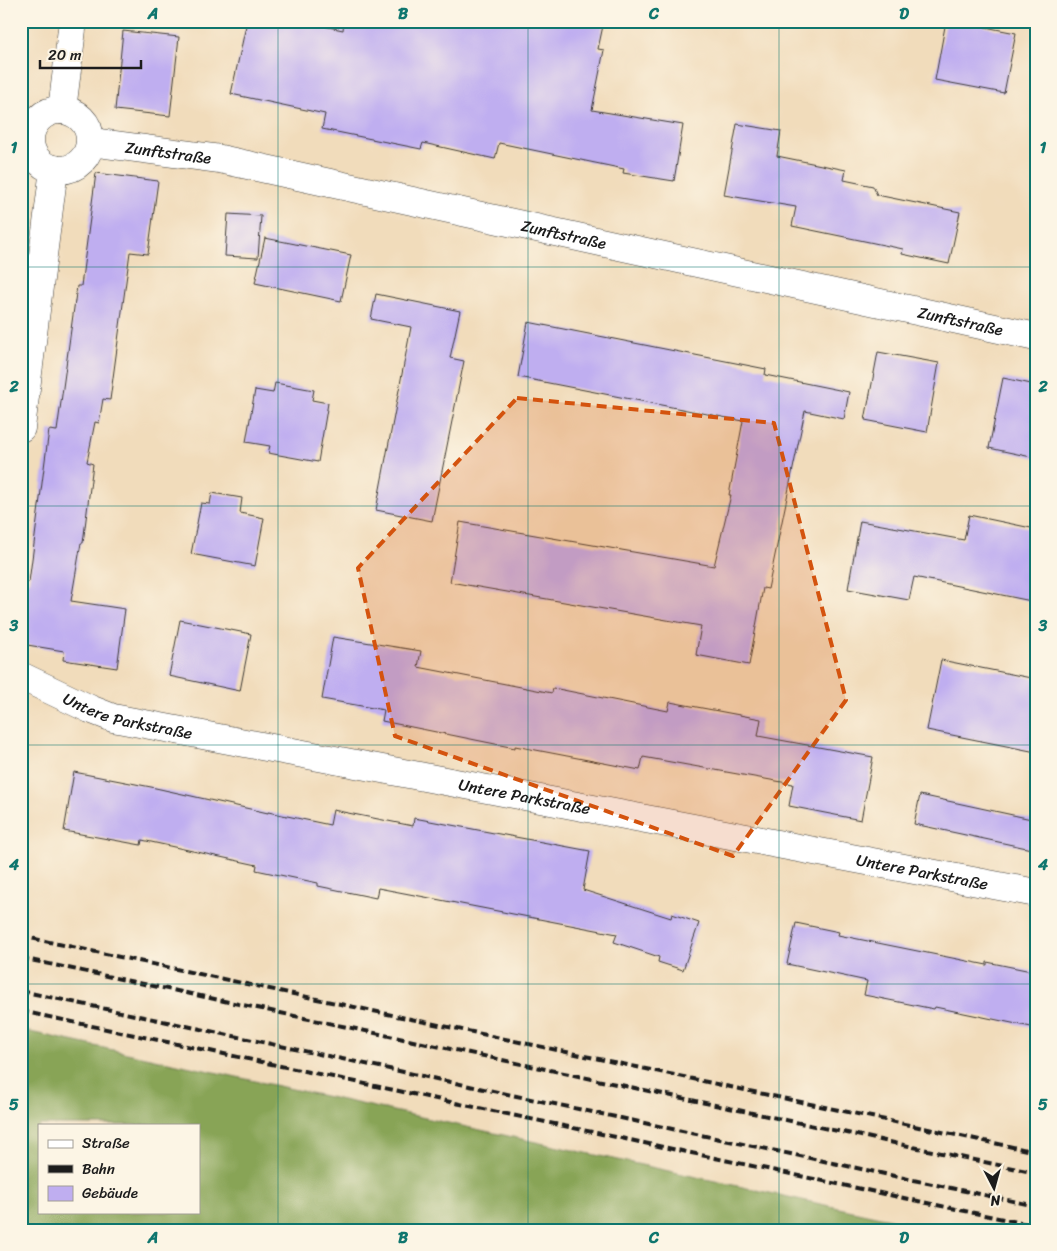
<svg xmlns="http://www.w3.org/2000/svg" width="1057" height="1251" font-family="Sriracha,sans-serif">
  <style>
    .forest { fill: #88a456; stroke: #526039; fill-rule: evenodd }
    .building { fill: #bfaef0 }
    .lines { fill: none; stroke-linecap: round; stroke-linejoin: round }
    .minor-casing { stroke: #3c3934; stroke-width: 29 }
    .minor { stroke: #fff; stroke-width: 28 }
    .rail { stroke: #1c1c1c; stroke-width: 4; stroke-dasharray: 8 4; stroke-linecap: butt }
    .marked { fill: #d4530e; fill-opacity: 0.2; stroke: #d4530e; stroke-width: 4; stroke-dasharray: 10 6; stroke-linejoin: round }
    .grid { fill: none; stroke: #0f766e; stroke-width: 1; stroke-opacity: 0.55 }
    .labels { text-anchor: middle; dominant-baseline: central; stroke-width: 4; stroke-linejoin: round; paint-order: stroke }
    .street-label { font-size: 16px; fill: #1c1c1c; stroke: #fcf5e5 }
    .neatline { fill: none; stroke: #0f766e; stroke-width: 2 }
    .grid-label { font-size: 16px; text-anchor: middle; font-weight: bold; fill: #0f766e }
  </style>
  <rect width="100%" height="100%" fill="#fcf5e5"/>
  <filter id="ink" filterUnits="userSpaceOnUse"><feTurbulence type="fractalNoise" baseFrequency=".02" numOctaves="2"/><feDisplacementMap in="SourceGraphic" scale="10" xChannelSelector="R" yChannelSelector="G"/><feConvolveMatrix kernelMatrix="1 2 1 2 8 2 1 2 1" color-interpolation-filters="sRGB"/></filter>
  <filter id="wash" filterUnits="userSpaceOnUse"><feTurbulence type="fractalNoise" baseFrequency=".0096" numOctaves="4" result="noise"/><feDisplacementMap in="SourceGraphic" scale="20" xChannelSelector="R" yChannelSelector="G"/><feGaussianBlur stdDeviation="1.12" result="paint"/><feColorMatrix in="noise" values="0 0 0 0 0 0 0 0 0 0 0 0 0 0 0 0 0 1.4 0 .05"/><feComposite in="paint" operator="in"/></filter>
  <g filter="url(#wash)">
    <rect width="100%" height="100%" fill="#f1dcbb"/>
    <path class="forest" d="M21,1030L940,1230H21ZM39,1125H199V1212H39Z"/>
    <g id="blocks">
      <g class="building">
        <path d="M247,21H298L343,30L344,21H604L598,49L604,50L592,110L683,125L674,181L623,173L624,169L499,143L495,159L423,143L421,149L322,129L325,114L231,94Z"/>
        <path d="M946,21H986L985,27L1016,33L1004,93L935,80Z"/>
        <path d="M123,31L179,37L170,116L115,110Z"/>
        <path d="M737,124L781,131L777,156L846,170L844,180L873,186L877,195L960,212L949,264L902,254L903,249L792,226L796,207L724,195Z"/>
        <path d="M96,173L158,181L148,254L130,252L110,400L103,399L99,423L95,422L87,462L93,464L83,543H81L71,601L125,609L117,668L63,660L64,651L21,644V581L29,582L49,430L57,431L77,286H81Z"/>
        <path d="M228,214L261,216L258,258L225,256Z"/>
        <path d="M265,238L351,255L341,301L255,283Z"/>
        <path d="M376,294L460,311L450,358L464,361L432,521L376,510L411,327L371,319Z"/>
        <path d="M528,322L766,369L765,375L849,392L844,419L805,411L774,560L768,589L763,588L749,665L696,655L701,626L450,582L460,522L714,566L731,495H729L743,421L518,377Z"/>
        <path d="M878,352L939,363L927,432L865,420Z"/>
        <path d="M1003,378L1036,385V458L989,448Z"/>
        <path d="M275,383L314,390L312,400L328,403L318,462L268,453L270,446L246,442L255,390L273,393Z"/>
        <path d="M212,493L242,498L240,513L264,518L255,566L191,554L201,503L210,504Z"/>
        <path d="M969,515L1036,529V602L914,577L909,600L848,589L860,521L964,540Z"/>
        <path d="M180,620L251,634L240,691L169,676Z"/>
        <path d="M333,637L421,651L418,667L552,693L553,688L668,711L670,702L761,719L758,736L873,757L861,820L789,806L793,784L643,757L640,770L515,746V748L382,721L384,710L322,699Z"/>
        <path d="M941,660L1036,679V752L927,730Z"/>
        <path d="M74,772L151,787L268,813V812L330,825L333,810L413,826L414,818L590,851L583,890L671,918L672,914L699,923L683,970L658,962L659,957L614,942L617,934L378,888L376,898L318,886V883L256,870L257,865L142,840L141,845L64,831Z"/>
        <path d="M920,795L1036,820V850L914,824Z"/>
        <path d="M796,923L839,932L838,935L987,965V962L1036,972V1028L935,1007L934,1009L864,995L867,981L787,964Z"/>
      </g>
    </g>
  </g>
  <g filter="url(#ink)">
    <use href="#blocks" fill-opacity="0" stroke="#3c3934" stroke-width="1"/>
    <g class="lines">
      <defs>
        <g id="minor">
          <circle cx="60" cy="140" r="30"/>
          <path d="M62,110L73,21"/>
          <path id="s1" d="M91,142L220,159L1036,337"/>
          <path d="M21,428L54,169"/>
          <path id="s2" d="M21,676L90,709L113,718L1036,893"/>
        </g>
      </defs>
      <use href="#minor" class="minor-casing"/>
      <use href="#minor" class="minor"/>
      <g class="rail">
        <path d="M21,936L1036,1152"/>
        <path d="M21,958L1036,1173"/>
        <path d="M21,991L1036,1206"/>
        <path d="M21,1011L1036,1226"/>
      </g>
    </g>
  </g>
  <path class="marked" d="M517,398L774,423L846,700L733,856L395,736L358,568Z"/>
  <path class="grid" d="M278,21V1230M528,21V1230M779,21V1230M21,267H1036M21,506H1036M21,745H1036M21,984H1036"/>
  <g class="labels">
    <g class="street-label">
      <text stroke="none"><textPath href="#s1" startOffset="78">Zunftstraße</textPath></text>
      <text stroke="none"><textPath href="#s1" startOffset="482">Zunftstraße</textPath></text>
      <text stroke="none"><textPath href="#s1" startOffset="888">Zunftstraße</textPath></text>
      <text stroke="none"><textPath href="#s2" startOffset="115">Untere Parkstraße</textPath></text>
      <text stroke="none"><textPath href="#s2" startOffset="520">Untere Parkstraße</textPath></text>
      <text stroke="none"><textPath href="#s2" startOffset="925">Untere Parkstraße</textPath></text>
    </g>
  </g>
  <rect width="1057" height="1251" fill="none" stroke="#fcf5e5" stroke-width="55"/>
  <rect x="38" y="1124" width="162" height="90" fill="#fcf5e5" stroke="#a29e95"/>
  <rect x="48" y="1140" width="25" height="8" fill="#ffffff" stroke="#a29e95"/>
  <text x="82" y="1148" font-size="15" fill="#1c1c1c">Straße</text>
  <rect x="48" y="1165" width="25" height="8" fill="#1c1c1c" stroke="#a29e95"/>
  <text x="82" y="1174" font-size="15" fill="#1c1c1c">Bahn</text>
  <rect x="48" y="1186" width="25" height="15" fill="#bfaef0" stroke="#a29e95"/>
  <text x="82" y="1198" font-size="15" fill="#1c1c1c">Gebäude</text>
  <g transform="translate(994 1188) rotate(174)" stroke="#fcf5e5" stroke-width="4" paint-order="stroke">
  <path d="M0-4L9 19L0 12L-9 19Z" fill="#1c1c1c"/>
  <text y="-8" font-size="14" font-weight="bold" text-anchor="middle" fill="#1c1c1c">N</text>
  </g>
  <path d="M40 60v8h101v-8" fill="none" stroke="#1c1c1c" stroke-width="2.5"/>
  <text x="48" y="60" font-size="15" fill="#1c1c1c" stroke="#fcf5e5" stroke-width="4" paint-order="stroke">20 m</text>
  <rect x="28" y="28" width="1002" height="1196" class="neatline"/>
  <g class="grid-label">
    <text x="153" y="19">A</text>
    <text x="403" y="19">B</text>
    <text x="654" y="19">C</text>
    <text x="904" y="19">D</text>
    <text x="14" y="153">1</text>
    <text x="1043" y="153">1</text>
    <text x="14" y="392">2</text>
    <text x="1043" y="392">2</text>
    <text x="14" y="631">3</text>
    <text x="1043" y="631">3</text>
    <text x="14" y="870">4</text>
    <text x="1043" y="870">4</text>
    <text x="14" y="1110">5</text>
    <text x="1043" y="1110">5</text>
    <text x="153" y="1243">A</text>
    <text x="403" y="1243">B</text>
    <text x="654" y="1243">C</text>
    <text x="904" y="1243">D</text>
  </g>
</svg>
